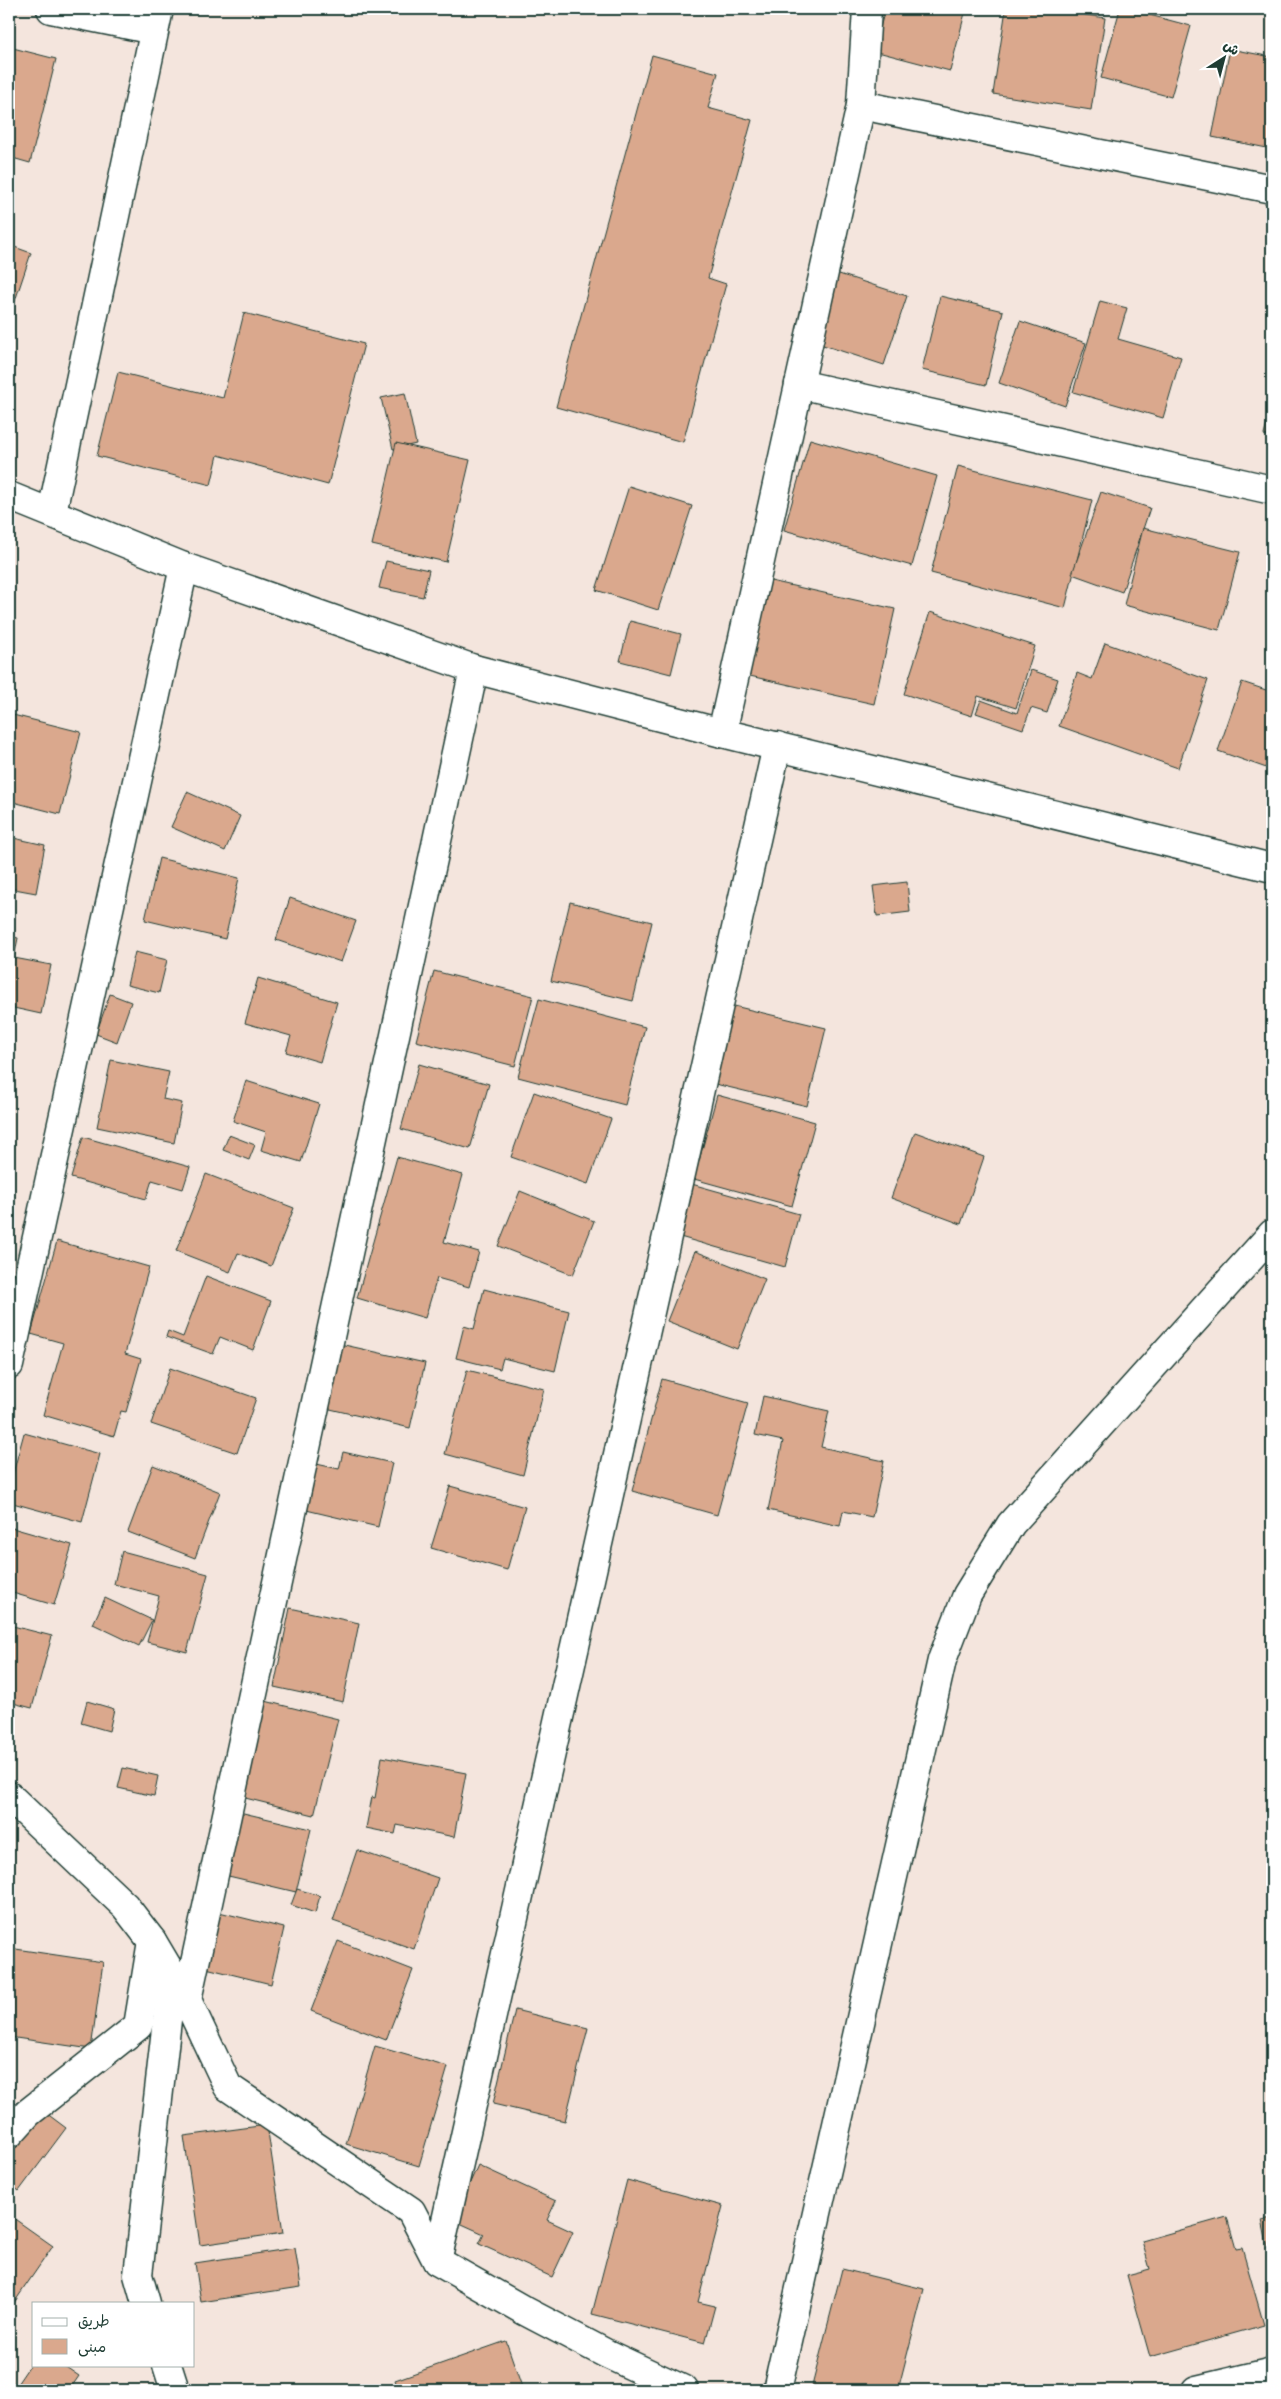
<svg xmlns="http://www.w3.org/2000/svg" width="1281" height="2399" font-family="Caveat,'Playpen Sans Arabic',sans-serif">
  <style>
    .building { fill: #daa88d; stroke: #1f3d34 }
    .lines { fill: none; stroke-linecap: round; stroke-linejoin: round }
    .minor-casing { stroke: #1f3d34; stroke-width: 31 }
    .minor { stroke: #fff; stroke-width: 28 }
  </style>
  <rect width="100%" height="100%" fill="#f4e5dd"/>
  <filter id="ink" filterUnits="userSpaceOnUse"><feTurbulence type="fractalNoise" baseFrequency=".02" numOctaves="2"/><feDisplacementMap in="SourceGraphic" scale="10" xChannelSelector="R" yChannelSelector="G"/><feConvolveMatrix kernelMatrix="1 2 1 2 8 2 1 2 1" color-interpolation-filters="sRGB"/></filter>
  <g filter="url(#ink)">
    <g class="building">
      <path d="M885,9H966L950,71L874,51Z"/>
      <path d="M1006,9H1050L1105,18L1091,110L993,94Z"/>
      <path d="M1120,9H1127L1191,26L1171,97L1101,78Z"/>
      <path d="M9,47L56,59L30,163L9,157Z"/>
      <path d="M1230,49L1272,57V149L1212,137Z"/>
      <path d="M652,55L718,73L708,108L752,120L708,278L726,284L683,442L556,407Z"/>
      <path d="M9,245L31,253L9,319Z"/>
      <path d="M836,273L907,296L884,365L814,342Z"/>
      <path d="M940,296L1003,311L986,385L922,370Z"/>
      <path d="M1100,301L1127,308L1118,339L1181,357L1163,418L1073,392Z"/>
      <path d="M244,313L364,344L328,485L218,455L211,485L97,456L118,372L223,398Z"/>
      <path d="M1020,321L1086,343L1065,406L999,383Z"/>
      <path d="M405,393L416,444L393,449L381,398Z"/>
      <path d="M1272,405V438L1264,435Z"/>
      <path d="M810,439L937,476L912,566L784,530Z"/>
      <path d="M396,443L470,460L446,562L372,545Z"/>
      <path d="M958,466L1092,500L1065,608L931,573Z"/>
      <path d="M629,486L692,506L658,610L596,590Z"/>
      <path d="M1101,492L1150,508L1122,592L1072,574Z"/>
      <path d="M1143,528L1240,552L1219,630L1124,605Z"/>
      <path d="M386,561L429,570L423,597L379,588Z"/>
      <path d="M762,579L895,609L874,704L741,674Z"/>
      <path d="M930,612L1035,646L1016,708L978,696L972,716L904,694Z"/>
      <path d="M630,621L681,634L671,674L620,661Z"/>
      <path d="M1105,643L1208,680L1178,768L1059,726L1077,673L1092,679Z"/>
      <path d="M1031,670L1058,679L1047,713L1031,708L1023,729L976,713L981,700L1017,713Z"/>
      <path d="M1242,682L1272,692V770L1218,751Z"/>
      <path d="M9,714L81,732L60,814L9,801Z"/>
      <path d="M187,792L240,816L225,851L171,827Z"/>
      <path d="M9,837L45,845L36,893L9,888Z"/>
      <path d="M159,858L239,878L225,939L145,920Z"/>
      <path d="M907,882L910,912L877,916L873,886Z"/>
      <path d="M290,898L356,921L341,962L276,940Z"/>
      <path d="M570,902L652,922L633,1001L551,981Z"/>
      <path d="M9,936L18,938L14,958L51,965L41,1014L9,1007Z"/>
      <path d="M135,952L167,960L159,993L127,985Z"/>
      <path d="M434,971L533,996L515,1066L416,1041Z"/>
      <path d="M258,978L337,1002L320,1062L286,1052L291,1036L245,1023Z"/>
      <path d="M110,994L131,1002L117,1042L96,1034Z"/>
      <path d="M539,999L645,1027L625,1105L518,1077Z"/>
      <path d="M730,1005L826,1028L807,1106L711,1083Z"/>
      <path d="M111,1060L169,1072L163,1099L182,1103L174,1143L97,1127Z"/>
      <path d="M419,1064L489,1084L470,1149L401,1129Z"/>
      <path d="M246,1081L319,1104L301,1162L261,1150L266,1132L233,1121Z"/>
      <path d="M534,1092L611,1119L588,1184L511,1157Z"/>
      <path d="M717,1095L815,1122L792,1206L694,1179Z"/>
      <path d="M915,1132L984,1157L961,1224L891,1198Z"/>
      <path d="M229,1135L255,1145L249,1160L223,1150Z"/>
      <path d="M83,1137L190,1167L183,1189L152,1180L146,1199L71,1178Z"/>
      <path d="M397,1157L463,1175L444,1242L479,1252L469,1287L437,1278L425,1318L357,1298Z"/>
      <path d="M206,1174L294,1208L271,1266L238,1253L230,1272L176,1251Z"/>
      <path d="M688,1183L799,1214L785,1267L673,1235Z"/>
      <path d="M520,1191L594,1221L573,1275L498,1246Z"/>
      <path d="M57,1241L149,1267L125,1354L141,1359L126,1412L121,1411L114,1436L43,1415L63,1343L31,1334Z"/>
      <path d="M695,1251L765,1279L737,1349L667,1321Z"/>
      <path d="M206,1276L271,1301L253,1350L220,1337L213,1354L166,1337L168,1331L183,1337Z"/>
      <path d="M484,1289L569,1311L555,1371L503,1358L500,1369L456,1358L464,1326L474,1329Z"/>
      <path d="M340,1344L425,1363L410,1428L326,1408Z"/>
      <path d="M170,1368L256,1398L237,1453L151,1424Z"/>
      <path d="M467,1370L544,1389L523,1475L445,1454Z"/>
      <path d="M662,1379L748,1403L717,1515L632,1491Z"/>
      <path d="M763,1396L829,1411L821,1447L884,1461L872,1517L843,1511L840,1526L768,1510L783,1441L755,1435Z"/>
      <path d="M24,1433L100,1454L82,1522L9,1502V1488Z"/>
      <path d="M343,1452L392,1463L378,1527L302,1509L312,1463L339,1469Z"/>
      <path d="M153,1465L220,1492L195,1558L128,1532Z"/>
      <path d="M450,1486L525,1507L507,1570L431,1548Z"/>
      <path d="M9,1527L72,1545L54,1605L9,1592Z"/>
      <path d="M122,1551L208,1574L187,1652L147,1642L159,1596L114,1584Z"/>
      <path d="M105,1598L152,1620L139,1646L93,1624Z"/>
      <path d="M290,1608L359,1623L343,1702L274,1687Z"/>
      <path d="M9,1625L52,1636L32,1708L9,1702Z"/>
      <path d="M261,1700L338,1719L314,1815L237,1796Z"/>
      <path d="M87,1701L114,1709L109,1731L81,1723Z"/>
      <path d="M382,1757L466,1773L454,1837L397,1825L395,1834L366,1828L372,1797L375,1798Z"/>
      <path d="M123,1768L158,1776L154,1796L118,1788Z"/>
      <path d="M235,1811L311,1829L296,1892L220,1874Z"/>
      <path d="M357,1850L438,1878L414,1949L333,1921Z"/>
      <path d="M297,1889L320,1896L315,1913L291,1905Z"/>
      <path d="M215,1911L284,1928L271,1984L202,1967Z"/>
      <path d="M338,1941L413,1970L386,2040L311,2011Z"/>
      <path d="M9,1948L103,1962L91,2049L9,2037Z"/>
      <path d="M515,2010L588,2028L565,2121L493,2104Z"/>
      <path d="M375,2046L448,2067L419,2166L346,2144Z"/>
      <path d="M42,2110L66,2128L19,2191L9,2183V2156Z"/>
      <path d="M267,2125L283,2233L200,2245L184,2136Z"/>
      <path d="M478,2165L556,2201L547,2220L573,2232L552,2277L479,2244L484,2234L453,2220Z"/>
      <path d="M627,2180L723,2206L698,2302L715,2306L705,2343L592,2314Z"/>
      <path d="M9,2215L53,2246L9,2310Z"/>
      <path d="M1227,2217L1236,2249L1242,2248L1264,2325L1150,2357L1127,2275L1150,2269L1142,2241Z"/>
      <path d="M1272,2218V2269L1262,2220Z"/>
      <path d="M295,2248L301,2287L201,2302L195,2263Z"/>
      <path d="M842,2269L924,2289L898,2390H811Z"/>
      <path d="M506,2341L523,2390H399L395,2380Z"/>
      <path d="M34,2359V2365H63L79,2376L70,2389L72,2390H13Z"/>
    </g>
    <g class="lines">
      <defs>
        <g id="minor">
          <path d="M51,9L154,30"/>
          <path d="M861,105L1272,189"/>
          <path d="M799,384L1272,490"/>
          <path d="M9,496L184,567L474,669L722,733L1272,868"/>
          <path d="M52,512L159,9"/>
          <path d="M722,733L861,105L867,9"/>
          <path d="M9,1365L184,567"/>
          <path d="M9,1796L125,1906L152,1941L187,2000L228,2087L411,2211L437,2261L525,2311L607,2354L684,2390"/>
          <path d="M187,2000L474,669"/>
          <path d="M9,2134L28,2113L138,2026L152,1941"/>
          <path d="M437,2261L777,746"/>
          <path d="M146,2303L138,2275L172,1976"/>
          <path d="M167,2365L175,2390"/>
          <path d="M777,2390L942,1660L967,1595L1011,1524L1272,1234"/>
          <path d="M1196,2390L1272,2372"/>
        </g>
      </defs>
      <use href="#minor" class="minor-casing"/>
      <use href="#minor" class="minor"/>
    </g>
  </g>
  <rect width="1281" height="2399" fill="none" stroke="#fff" stroke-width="30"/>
  <rect x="15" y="15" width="1251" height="2369" fill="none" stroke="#1f3d34" stroke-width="2" filter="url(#ink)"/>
  <rect x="32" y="2302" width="162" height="65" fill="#ffffff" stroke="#a5b1ae"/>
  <rect x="42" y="2318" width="25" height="8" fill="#ffffff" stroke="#a5b1ae"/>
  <text x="78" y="2326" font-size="15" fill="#1f3d34">طريق</text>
  <rect x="42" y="2339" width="25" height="15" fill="#daa88d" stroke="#a5b1ae"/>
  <text x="78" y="2352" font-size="15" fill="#1f3d34">مبنى</text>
  <g transform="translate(1224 58) rotate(36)" stroke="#ffffff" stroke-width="4" paint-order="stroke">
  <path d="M0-4L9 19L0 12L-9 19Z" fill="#1f3d34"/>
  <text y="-8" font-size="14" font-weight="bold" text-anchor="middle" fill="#1f3d34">ش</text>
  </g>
</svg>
